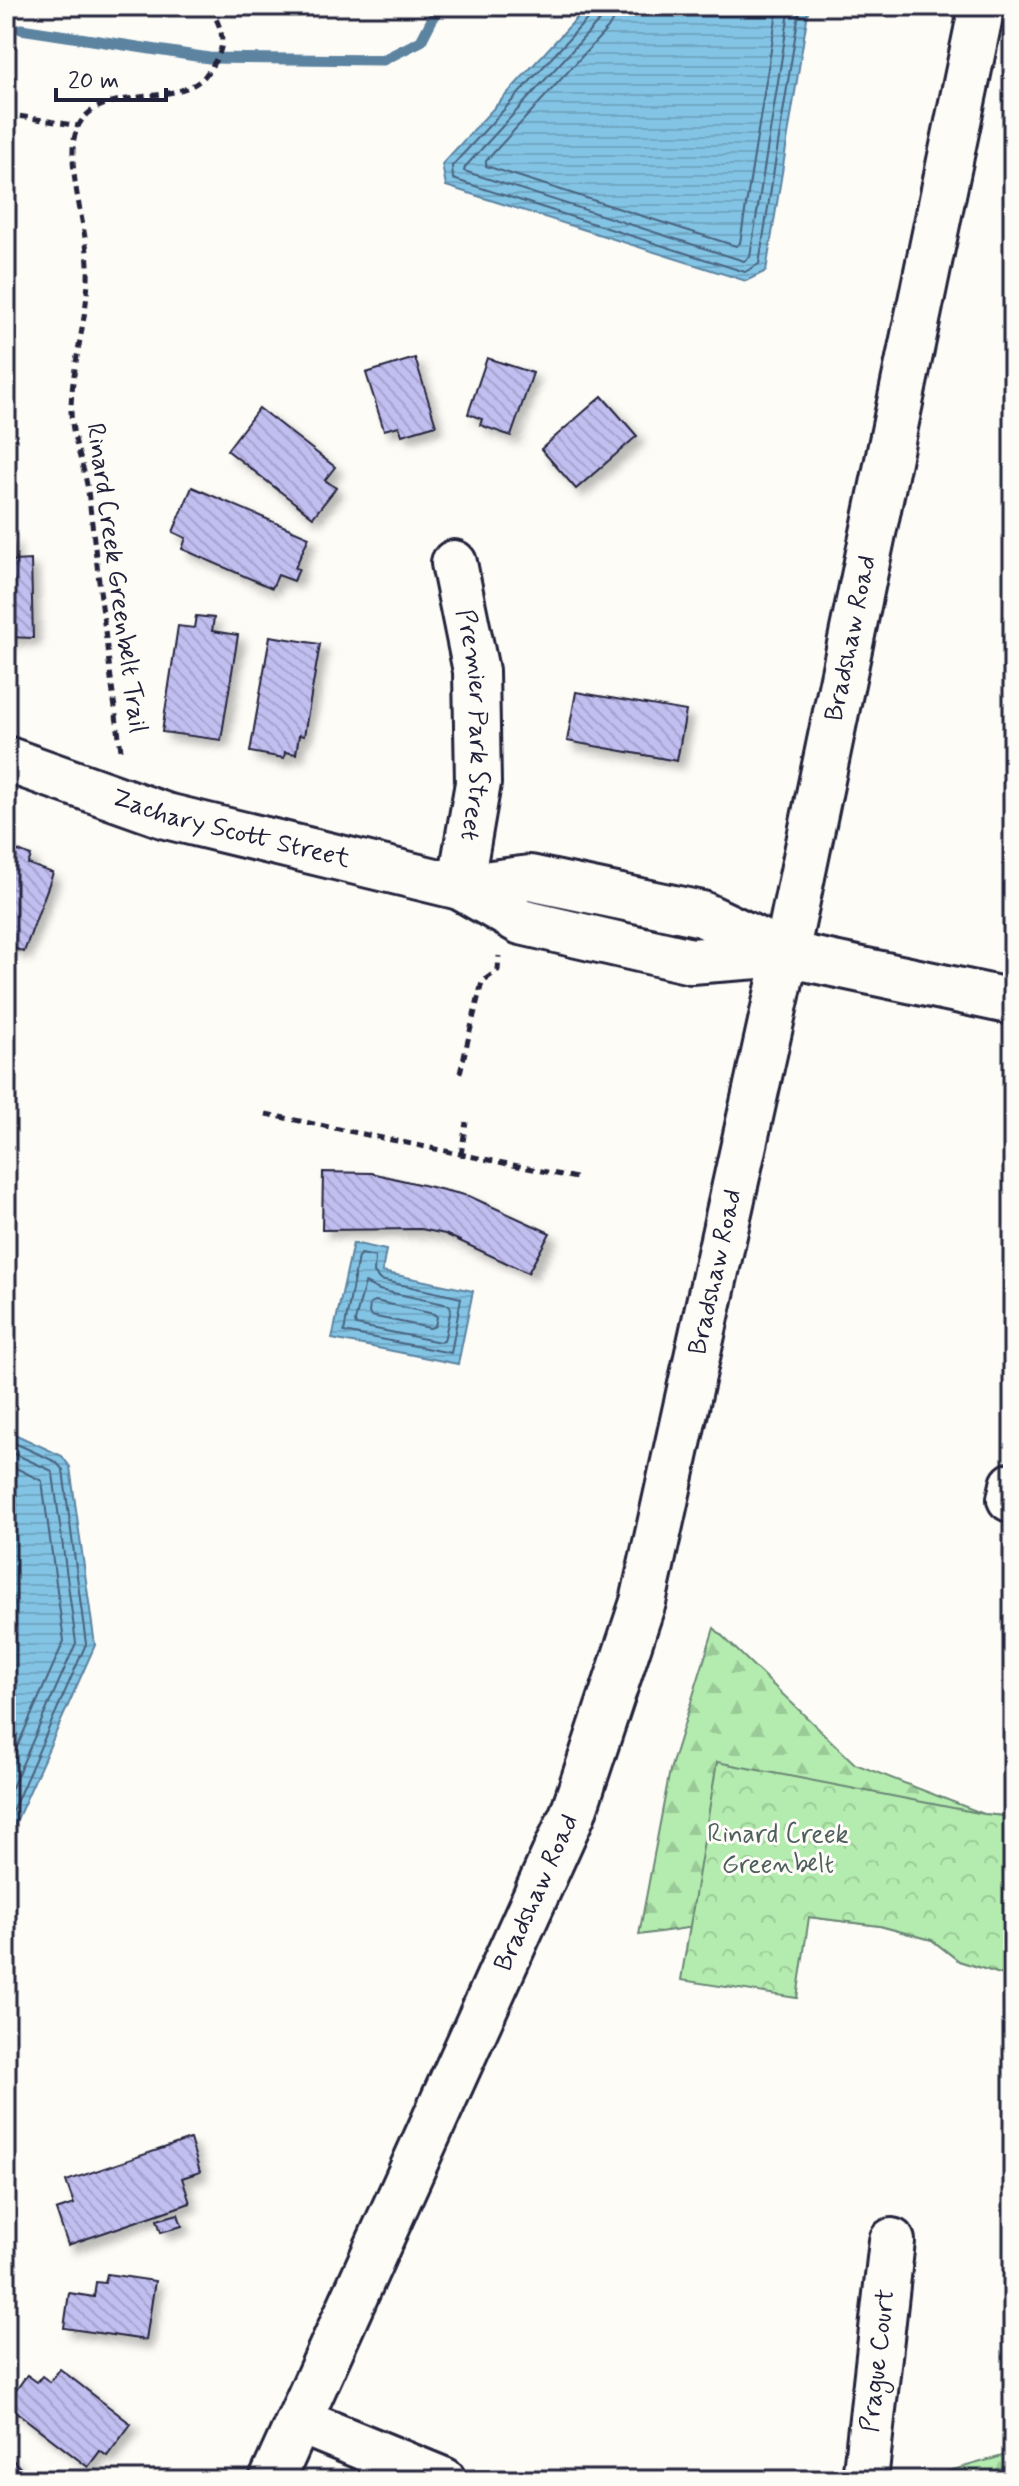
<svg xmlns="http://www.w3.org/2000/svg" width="1019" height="2486" font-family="Mynerve,sans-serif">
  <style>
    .forest { fill: url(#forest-firs); stroke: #6b8775; stroke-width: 2 }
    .park { fill: url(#park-crowns); stroke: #6b8775; stroke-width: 2 }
    .water { fill: url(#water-rules); stroke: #5c83a0; stroke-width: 2 }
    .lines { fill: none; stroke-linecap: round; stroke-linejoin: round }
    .shore { stroke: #49637f; stroke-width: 2 }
    .stream { stroke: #5c83a0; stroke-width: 11 }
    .building { fill: url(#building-back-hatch); stroke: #22223b; stroke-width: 2; filter: url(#shadow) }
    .minor-casing { stroke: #22223b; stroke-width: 50 }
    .path { stroke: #22223b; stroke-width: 5; stroke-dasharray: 8 6; stroke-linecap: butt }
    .minor { stroke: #fdfcf7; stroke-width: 44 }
    .labels { text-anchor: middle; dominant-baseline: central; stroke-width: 6; stroke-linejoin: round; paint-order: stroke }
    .street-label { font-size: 26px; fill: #22223b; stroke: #fdfcf7 }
    .park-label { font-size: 26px; fill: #4e5f5e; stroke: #fdfcf7 }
  </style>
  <defs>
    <pattern id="forest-firs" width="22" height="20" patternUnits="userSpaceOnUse" patternTransform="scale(2)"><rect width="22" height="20" fill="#b4ecaf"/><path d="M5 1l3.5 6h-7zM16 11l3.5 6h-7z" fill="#9aca97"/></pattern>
    <pattern id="park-crowns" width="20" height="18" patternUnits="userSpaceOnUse" patternTransform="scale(2)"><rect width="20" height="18" fill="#b4ecaf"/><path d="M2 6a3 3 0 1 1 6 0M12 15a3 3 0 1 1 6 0" fill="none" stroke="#9aca97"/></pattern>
    <pattern id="water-rules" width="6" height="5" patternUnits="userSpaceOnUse" patternTransform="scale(2)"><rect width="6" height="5" fill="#83c4e4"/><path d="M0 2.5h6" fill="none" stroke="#71a8c4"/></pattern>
    <pattern id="building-back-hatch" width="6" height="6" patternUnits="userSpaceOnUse" patternTransform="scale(2)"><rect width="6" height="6" fill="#c1bef0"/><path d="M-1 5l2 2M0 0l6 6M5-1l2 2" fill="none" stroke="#a6a3cf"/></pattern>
    <filter id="shadow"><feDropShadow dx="7" dy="7" stdDeviation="4" flood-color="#0004"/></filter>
  </defs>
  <rect width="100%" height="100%" fill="#fdfcf7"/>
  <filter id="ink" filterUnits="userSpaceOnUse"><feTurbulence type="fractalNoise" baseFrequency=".0125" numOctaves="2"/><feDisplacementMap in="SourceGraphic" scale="16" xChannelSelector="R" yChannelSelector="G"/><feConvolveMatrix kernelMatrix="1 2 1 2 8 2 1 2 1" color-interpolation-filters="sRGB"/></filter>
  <g filter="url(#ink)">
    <g class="forest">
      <path d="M714,1628L855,1764L984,1814L1013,1817V1978L959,1961L932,1940L880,1926L784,1914L639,1935L670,1770Z"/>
      <path d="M1013,2453V2480H943L942,2473Z"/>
    </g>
    <path class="park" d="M717,1762L984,1814L1013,1817V1978L959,1961L932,1940L880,1926L809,1917L797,1998L681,1980Z"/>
    <g class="water">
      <path d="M588,6H809L766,271L746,281L446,186L442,164Z"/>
      <path d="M353,1243L386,1250L382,1272L473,1291L458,1364L332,1339Z"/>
      <path d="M8,1431L62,1456L70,1467L95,1645L6,1844Z"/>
    </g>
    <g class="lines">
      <g class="shore">
        <path d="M593,6L591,15L452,166L453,179L745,272L759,264L800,6"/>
        <path d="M603,6L599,21L465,167L464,171L744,261L750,257L790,6"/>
        <path d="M615,6L614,18L608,28L486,161V166L736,246L740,243L778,6"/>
        <path d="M361,1254L375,1257L374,1273L380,1280L461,1298L451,1353L344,1332L358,1257Z"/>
        <path d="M365,1283L379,1290L449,1305L451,1309L444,1341L440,1342L356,1325L355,1321Z"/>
        <path d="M375,1301L434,1314L437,1317L435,1326L430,1328L371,1316L369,1313L370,1304Z"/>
        <path d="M6,1439L56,1462L63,1470L86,1644L6,1825"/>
        <path d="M6,1450L50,1470L53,1474L76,1643L6,1801"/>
        <path d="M6,1463L42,1481L64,1641L6,1772"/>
      </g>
      <path class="stream" d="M21,29L209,58L383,60L421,41L439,6"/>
    </g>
    <g class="building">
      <path d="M415,358L436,425L402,435L399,426L384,430L366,373Z"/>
      <path d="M487,358L533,373L511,436L480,425L482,419L468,414Z"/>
      <path d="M602,396L637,436L576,489L541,449Z"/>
      <path d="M259,408L335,467L325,480L336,488L313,517L227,450Z"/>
      <path d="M192,487L309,537L295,568L299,569L294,581L278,575L272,588L182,549L186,538L173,532Z"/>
      <path d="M6,538H12L13,561L31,560L33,638L7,637L6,647Z"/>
      <path d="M196,616L214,618L212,631L238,635L221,740L162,732L178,626L194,628Z"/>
      <path d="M270,636L320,644L304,736L299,735L296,754L285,752L284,758L250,752Z"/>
      <path d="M576,692L686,711L677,761L567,741Z"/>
      <path d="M6,846L31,856L28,864L53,873L24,952L6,945Z"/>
      <path d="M323,1172L372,1173L469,1196L550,1233L528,1273L445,1234L421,1229L322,1230Z"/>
      <path d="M190,2139L200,2172L182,2178L190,2203L68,2245L56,2210L74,2204L66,2181Z"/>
      <path d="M178,2214L182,2226L161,2232L157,2220Z"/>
      <path d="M107,2274L155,2281L146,2340L64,2328L69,2293L94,2297L96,2282L105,2283Z"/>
      <path d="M60,2369L131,2424L107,2456L100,2451L88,2467L6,2404L27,2375L37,2382L42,2376L50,2382Z"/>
      <path d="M6,2453L32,2480H6Z"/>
    </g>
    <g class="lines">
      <defs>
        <g id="minor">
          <path id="s1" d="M454,563L476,671L478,783L460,887"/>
          <path id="s2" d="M6,759L166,816L460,887L521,922L691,961L786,954"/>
          <path d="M460,887L530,878L702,914L786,954L1013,1002"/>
          <path d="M1010,1499L1013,1485"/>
          <path d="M299,2421L443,2480"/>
          <path id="s3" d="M272,2480L573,1813L643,1602L786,954L982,6"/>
          <path id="s4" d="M865,2480L892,2241"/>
        </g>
      </defs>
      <use href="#minor" class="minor-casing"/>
      <g class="path">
        <path d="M6,114L79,126"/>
        <path d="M121,750C108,664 99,578 88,491C84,463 71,438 71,409C72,360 90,313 88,264C86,226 72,188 73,150C75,76 171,112 204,77C209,71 214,63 218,56C227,39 219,21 208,6"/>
        <path d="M460,1073L482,982L498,970L499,956"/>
        <path d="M266,1114L576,1178"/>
        <path d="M461,1155L466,1122"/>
      </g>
      <use href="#minor" class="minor"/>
    </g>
  </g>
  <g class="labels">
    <g class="street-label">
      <text transform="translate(116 578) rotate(82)">Rinard Creek Greenbelt Trail</text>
      <text stroke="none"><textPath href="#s3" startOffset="1940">Bradshaw Road</textPath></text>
      <text stroke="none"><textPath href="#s1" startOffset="164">Premier Park Street</textPath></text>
      <text stroke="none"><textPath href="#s2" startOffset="236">Zachary Scott Street</textPath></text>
      <text stroke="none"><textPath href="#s3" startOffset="1292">Bradshaw Road</textPath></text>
      <text stroke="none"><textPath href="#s3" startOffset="644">Bradshaw Road</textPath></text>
      <text stroke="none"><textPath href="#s4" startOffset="120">Prague Court</textPath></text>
    </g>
    <g class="park-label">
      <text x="778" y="1835">Rinard Creek<tspan x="778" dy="30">Greenbelt</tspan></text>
    </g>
  </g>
  <rect width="1019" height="2486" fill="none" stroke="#fdfcf7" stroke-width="32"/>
  <rect x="16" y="16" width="987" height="2454" fill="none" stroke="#22223b" stroke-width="3" filter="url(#ink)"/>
  <path d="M56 88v12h110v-12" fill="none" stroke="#22223b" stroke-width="4"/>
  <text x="68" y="88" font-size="24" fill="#22223b" stroke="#fdfcf7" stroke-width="6" paint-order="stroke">20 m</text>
</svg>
